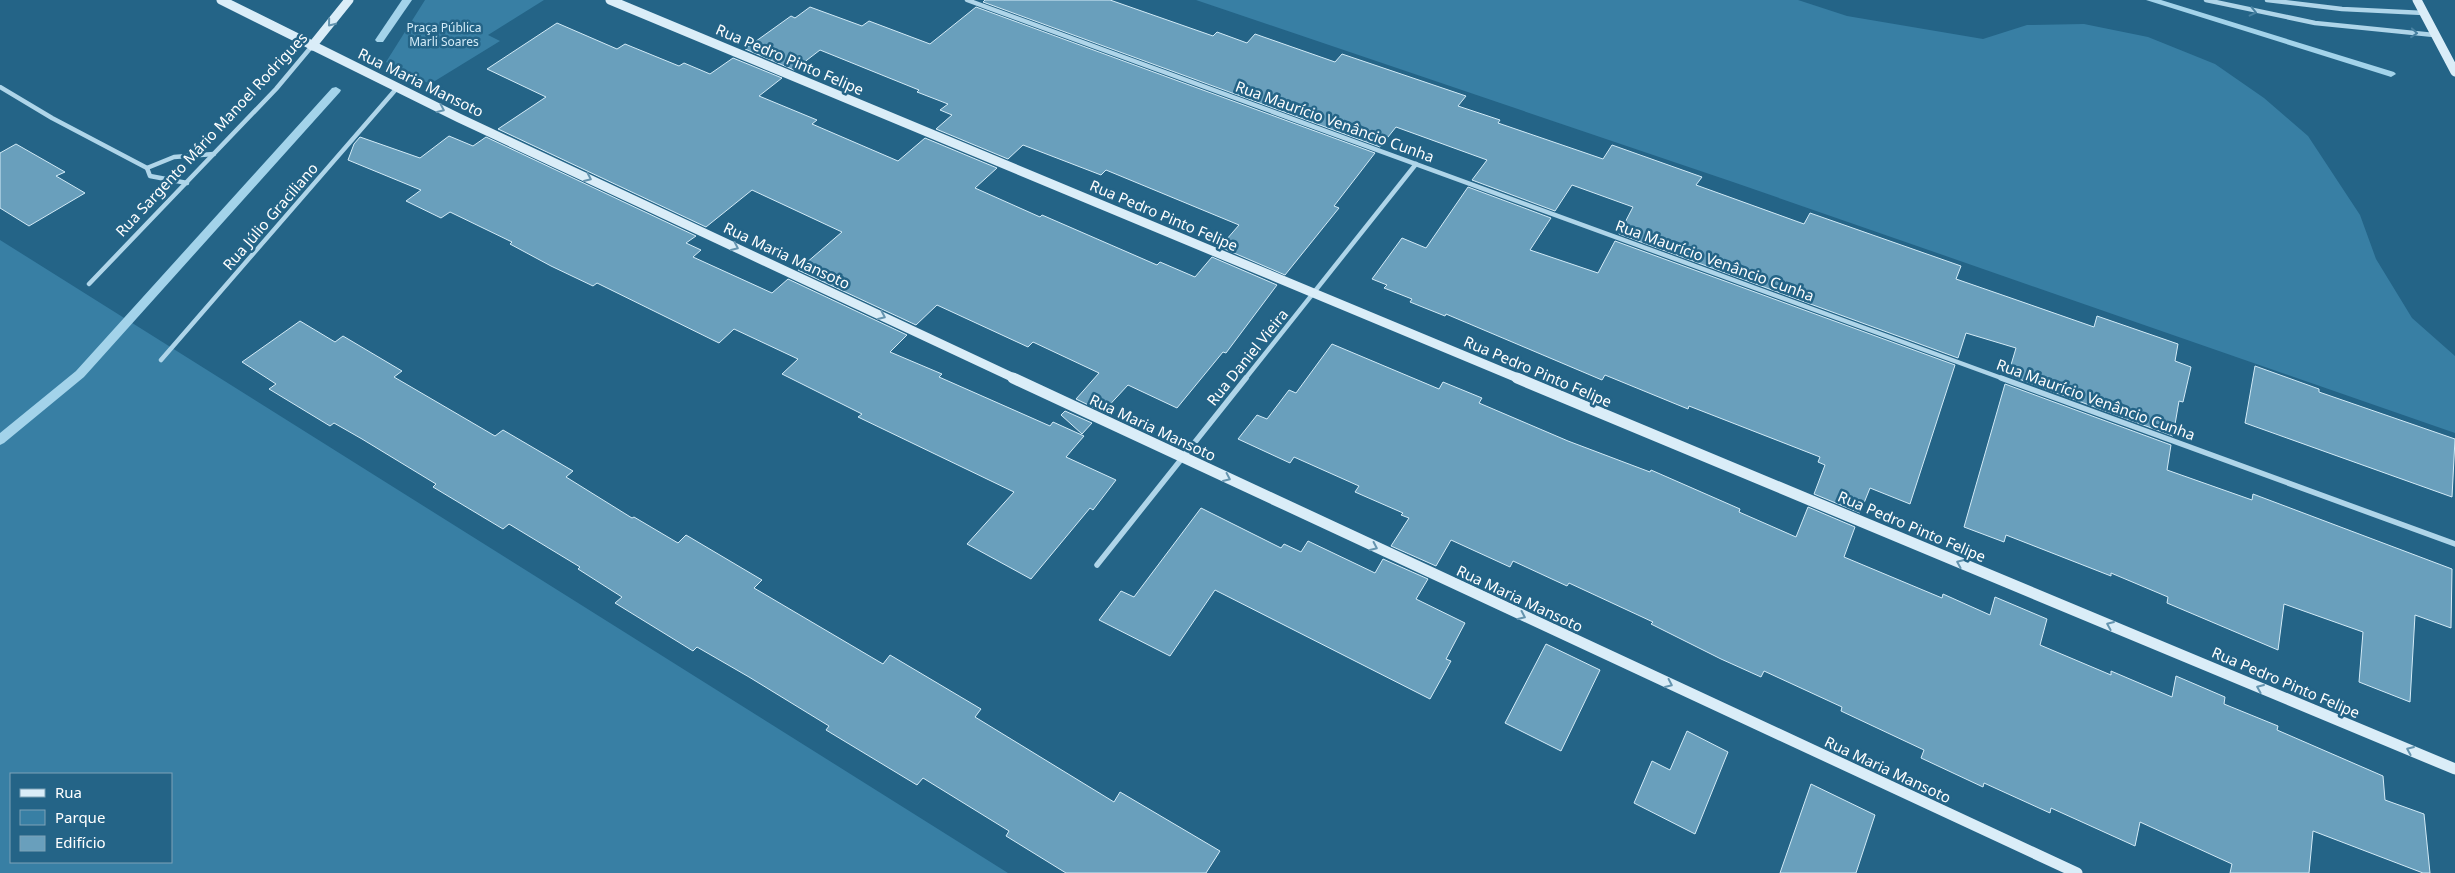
<svg xmlns="http://www.w3.org/2000/svg" width="2455" height="873" font-family="'Noto Sans',sans-serif">
  <style>
    .green { fill: #387fa4; fill-rule: evenodd }
    .lines { fill: none; stroke-linecap: round; stroke-linejoin: round }
    .stream { fill: #a3d3ea; fill-rule: evenodd }
    .building { fill: #699fbc; stroke: #d3ebf7 }
    .street-far1 { stroke: #afd5e9; stroke-width: 4.5 }
    .street { stroke: #afd5e9; stroke-width: 5.5 }
    .secondary-far1 { stroke: #daedf8; stroke-width: 9 }
    .secondary { stroke: #daedf8; stroke-width: 11 }
    .oneway { stroke: #4780a0 }
    .oneway2 { stroke: #6494af }
    .labels { text-anchor: middle; dominant-baseline: central; stroke-width: 5; stroke-linejoin: round; paint-order: stroke }
    .far-park-label { font-size: 12px; fill: #d3ebf7; stroke: #246487 }
    .street-label { font-size: 15px; fill: #fff; stroke: #246487 }
  </style>
  <rect width="100%" height="100%" fill="#246487"/>
  <g class="green">
    <path d="M425,0H544L488,35L500,41L430,84L386,62Z"/>
    <path d="M1196,0H1798L1847,16L1983,39L2027,25L2084,24L2148,37L2215,64L2264,98L2308,136L2360,215L2376,259L2412,318L2455,356V433L1733,182Z"/>
    <path d="M0,240L1008,873H0ZM11,774H171V862H11Z"/>
  </g>
  <g class="lines">
    <g class="stream">
      <path d="M402,0H412L383,42H377L375,40Z"/>
      <path d="M2146,0H2161L2394,72L2396,74L2391,77L2388,76Z"/>
      <path d="M336,87L341,90L340,92L84,377L4,443L0,445V433L76,371L332,88Z"/>
    </g>
  </g>
  <g class="building">
    <path d="M985,0H1110L1213,36L1217,32L1247,43L1255,34L1335,62L1342,54L1466,96L1458,106L1500,120L1498,123L1603,159L1612,145L1702,177L1696,185L1804,224L1810,213L1961,266L1956,279L2008,297L2094,327L2097,316L2178,344L2175,361L2191,367L2183,402L2179,401L2173,436L2008,375L2016,348L1966,333L1958,358L1619,234L1633,207L1572,185L1555,211L1472,180L1487,160L1396,127L1380,147L983,2Z"/>
    <path d="M810,7L862,26L869,21L930,44L976,7L1375,153L1334,206L1339,208L1285,275L1220,247L1239,225L1106,170L1101,175L1023,145L1008,159L936,129L952,115L940,110L948,104L917,92L919,90L820,50L794,70L745,49L791,16L795,18Z"/>
    <path d="M557,23L617,49L625,44L679,66L684,63L710,74L733,58L782,78L759,96L817,120L812,124L898,161L925,138L997,168L975,188L1040,217L1042,215L1157,265L1160,262L1195,277L1212,257L1277,285L1226,353L1223,352L1177,408L1128,385L1103,412L1076,399L1099,373L1033,342L1028,347L937,305L916,325L798,270L842,232L752,190L706,227L498,129L546,97L487,69Z"/>
    <path d="M449,136L473,146L486,137L696,236L686,243L701,250L693,257L772,293L788,279L907,335L890,352L942,374L939,377L1050,426L1053,422L1084,436L1066,457L1116,480L1093,510L1090,508L1031,579L967,544L1014,492L858,417L862,414L782,374L798,359L734,329L719,343L597,283L593,286L551,266L510,244L512,242L450,212L441,218L406,201L421,190L348,160L354,144L360,137L420,158Z"/>
    <path d="M16,144L65,172L56,176L85,193L29,226L0,208V153Z"/>
    <path d="M1468,187L1551,218L1530,250L1598,273L1615,241L1955,365L1910,504L1870,488L1860,513L1814,494L1825,465L1818,462L1820,457L1689,406L1688,409L1605,375L1602,380L1446,314L1445,316L1410,302L1412,299L1384,288L1387,285L1372,279L1402,238L1426,248Z"/>
    <path d="M300,321L335,342L343,336L402,371L394,377L495,436L503,430L573,471L566,477L632,518L634,517L678,543L686,535L762,580L754,588L883,664L890,655L981,709L975,717L1114,802L1120,792L1220,851L1206,873H1066L1006,836L1009,831L923,778L917,785L826,730L829,726L749,677L697,647L693,651L615,603L622,597L578,569L580,567L509,524L503,529L433,487L436,484L362,439L334,423L330,426L269,389L276,384L242,362Z"/>
    <path d="M1332,344L1439,389L1443,382L1482,398L1479,403L1568,441L1650,472L1651,470L1740,509L1739,512L1796,537L1808,507L1855,527L1844,557L1942,598L1943,594L1990,615L1995,597L2047,619L2040,645L2111,675V671L2172,697L2176,676L2225,697L2224,704L2278,726L2277,730L2383,776L2385,800L2424,814L2430,873H2423L2313,831L2309,873H2230L2232,864L2140,822L2135,846L2051,808L2050,813L1984,783L1983,787L1921,758L1924,750L1841,711L1842,707L1764,671L1761,677L1721,659L1651,624L1653,622L1569,583L1567,586L1513,561L1510,567L1451,540L1436,566L1391,546L1409,518L1401,515L1403,513L1355,492L1359,486L1294,457L1290,463L1238,439L1257,415L1267,419L1289,390L1296,393Z"/>
    <path d="M2255,366L2319,389V392L2455,439L2452,497L2245,423Z"/>
    <path d="M2005,384L2171,445L2167,470L2252,500L2253,494L2452,569L2451,628L2415,615L2410,702L2359,682L2363,632L2284,604L2278,650L2167,603L2168,597L2111,573V576L2006,535L2004,542L1964,527Z"/>
    <path d="M1065,411L1092,423L1082,434L1061,415Z"/>
    <path d="M1201,508L1281,548L1284,544L1301,552L1308,541L1375,573L1383,559L1428,579L1416,599L1465,623L1446,659L1451,661L1430,699L1215,590L1170,656L1099,620L1121,591L1134,597Z"/>
    <path d="M1546,644L1600,670L1561,751L1505,723Z"/>
    <path d="M1687,731L1728,752L1695,834L1634,803L1652,761L1670,770Z"/>
    <path d="M1811,784L1875,815L1856,873H1780Z"/>
  </g>
  <g class="lines">
    <g class="street-far1">
      <path d="M967,0L2004,379"/>
      <path d="M2206,0L2315,23L2434,35"/>
      <path d="M2267,0L2342,9L2424,13"/>
      <path d="M0,87L52,118L147,168L150,176L187,183"/>
      <path d="M147,168L174,157L214,154"/>
      <path d="M89,284L276,89L312,46"/>
      <path d="M161,360L397,88"/>
      <path d="M1245,379L1416,164"/>
    </g>
    <g class="street">
      <path d="M2001,378L2455,544"/>
      <path d="M1097,565L1246,378"/>
    </g>
    <g class="secondary-far1">
      <path d="M221,0L459,118L1016,379"/>
      <path d="M610,0L1520,379"/>
      <path d="M2417,0L2455,72"/>
      <path d="M312,46L349,0"/>
    </g>
    <g class="secondary">
      <path d="M1013,378L2077,873"/>
      <path d="M1517,378L2455,769"/>
    </g>
  </g>
  <defs><path id="oneway-chevron" d="M-2-3.5L2.5 0L-2 3.5" fill="none" stroke-width="1.6" stroke-linecap="round" stroke-linejoin="round" transform="scale(1.25)"/></defs>
  <g class="oneway">
    <use href="#oneway-chevron" transform="translate(2253 12) rotate(13)"/>
    <use href="#oneway-chevron" transform="translate(2414 33) rotate(5)"/>
  </g>
  <g class="oneway2">
    <use href="#oneway-chevron" transform="translate(331 23) rotate(129)"/>
    <use href="#oneway-chevron" transform="translate(441 109) rotate(25)"/>
    <use href="#oneway-chevron" transform="translate(588 178) rotate(25)"/>
    <use href="#oneway-chevron" transform="translate(735 247) rotate(25)"/>
    <use href="#oneway-chevron" transform="translate(882 316) rotate(25)"/>
    <use href="#oneway-chevron" transform="translate(1227 478) rotate(25)"/>
    <use href="#oneway-chevron" transform="translate(1374 547) rotate(25)"/>
    <use href="#oneway-chevron" transform="translate(1960 563) rotate(-157)"/>
    <use href="#oneway-chevron" transform="translate(1522 616) rotate(25)"/>
    <use href="#oneway-chevron" transform="translate(2110 625) rotate(-157)"/>
    <use href="#oneway-chevron" transform="translate(1669 684) rotate(25)"/>
    <use href="#oneway-chevron" transform="translate(2260 688) rotate(-157)"/>
    <use href="#oneway-chevron" transform="translate(2410 750) rotate(-157)"/>
  </g>
  <g class="labels">
    <g class="far-park-label">
      <text x="444" y="27">Praça Pública<tspan x="444" dy="14">Marli Soares</tspan></text>
    </g>
    <g class="street-label">
      <text transform="translate(790 59) rotate(23)">Rua Pedro Pinto Felipe</text>
      <text transform="translate(421 82) rotate(26)">Rua Maria Mansoto</text>
      <text transform="translate(1335 121) rotate(20)">Rua Maurício Venâncio Cunha</text>
      <text transform="translate(211 134) rotate(-47)">Rua Sargento Mário Manoel Rodrigues</text>
      <text transform="translate(1164 215) rotate(23)">Rua Pedro Pinto Felipe</text>
      <text transform="translate(270 216) rotate(-49)">Rua Júlio Graciliano</text>
      <text transform="translate(787 255) rotate(25)">Rua Maria Mansoto</text>
      <text transform="translate(1715 260) rotate(20)">Rua Maurício Venâncio Cunha</text>
      <text transform="translate(1247 357) rotate(-51)">Rua Daniel Vieira</text>
      <text transform="translate(1538 371) rotate(23)">Rua Pedro Pinto Felipe</text>
      <text transform="translate(2096 399) rotate(20)">Rua Maurício Venâncio Cunha</text>
      <text transform="translate(1153 427) rotate(25)">Rua Maria Mansoto</text>
      <text transform="translate(1912 526) rotate(23)">Rua Pedro Pinto Felipe</text>
      <text transform="translate(1520 598) rotate(25)">Rua Maria Mansoto</text>
      <text transform="translate(2286 682) rotate(23)">Rua Pedro Pinto Felipe</text>
      <text transform="translate(1888 769) rotate(25)">Rua Maria Mansoto</text>
    </g>
  </g>
  <rect x="10" y="773" width="162" height="90" fill="#246487" stroke="#7ca2b7"/>
  <rect x="20" y="789" width="25" height="8" fill="#daedf8" stroke="#7ca2b7"/>
  <text x="55" y="798" font-size="15" fill="#ffffff">Rua</text>
  <rect x="20" y="810" width="25" height="15" fill="#387fa4" stroke="#7ca2b7"/>
  <text x="55" y="823" font-size="15" fill="#ffffff">Parque</text>
  <rect x="20" y="836" width="25" height="15" fill="#699fbc" stroke="#7ca2b7"/>
  <text x="55" y="848" font-size="15" fill="#ffffff">Edifício</text>
</svg>
